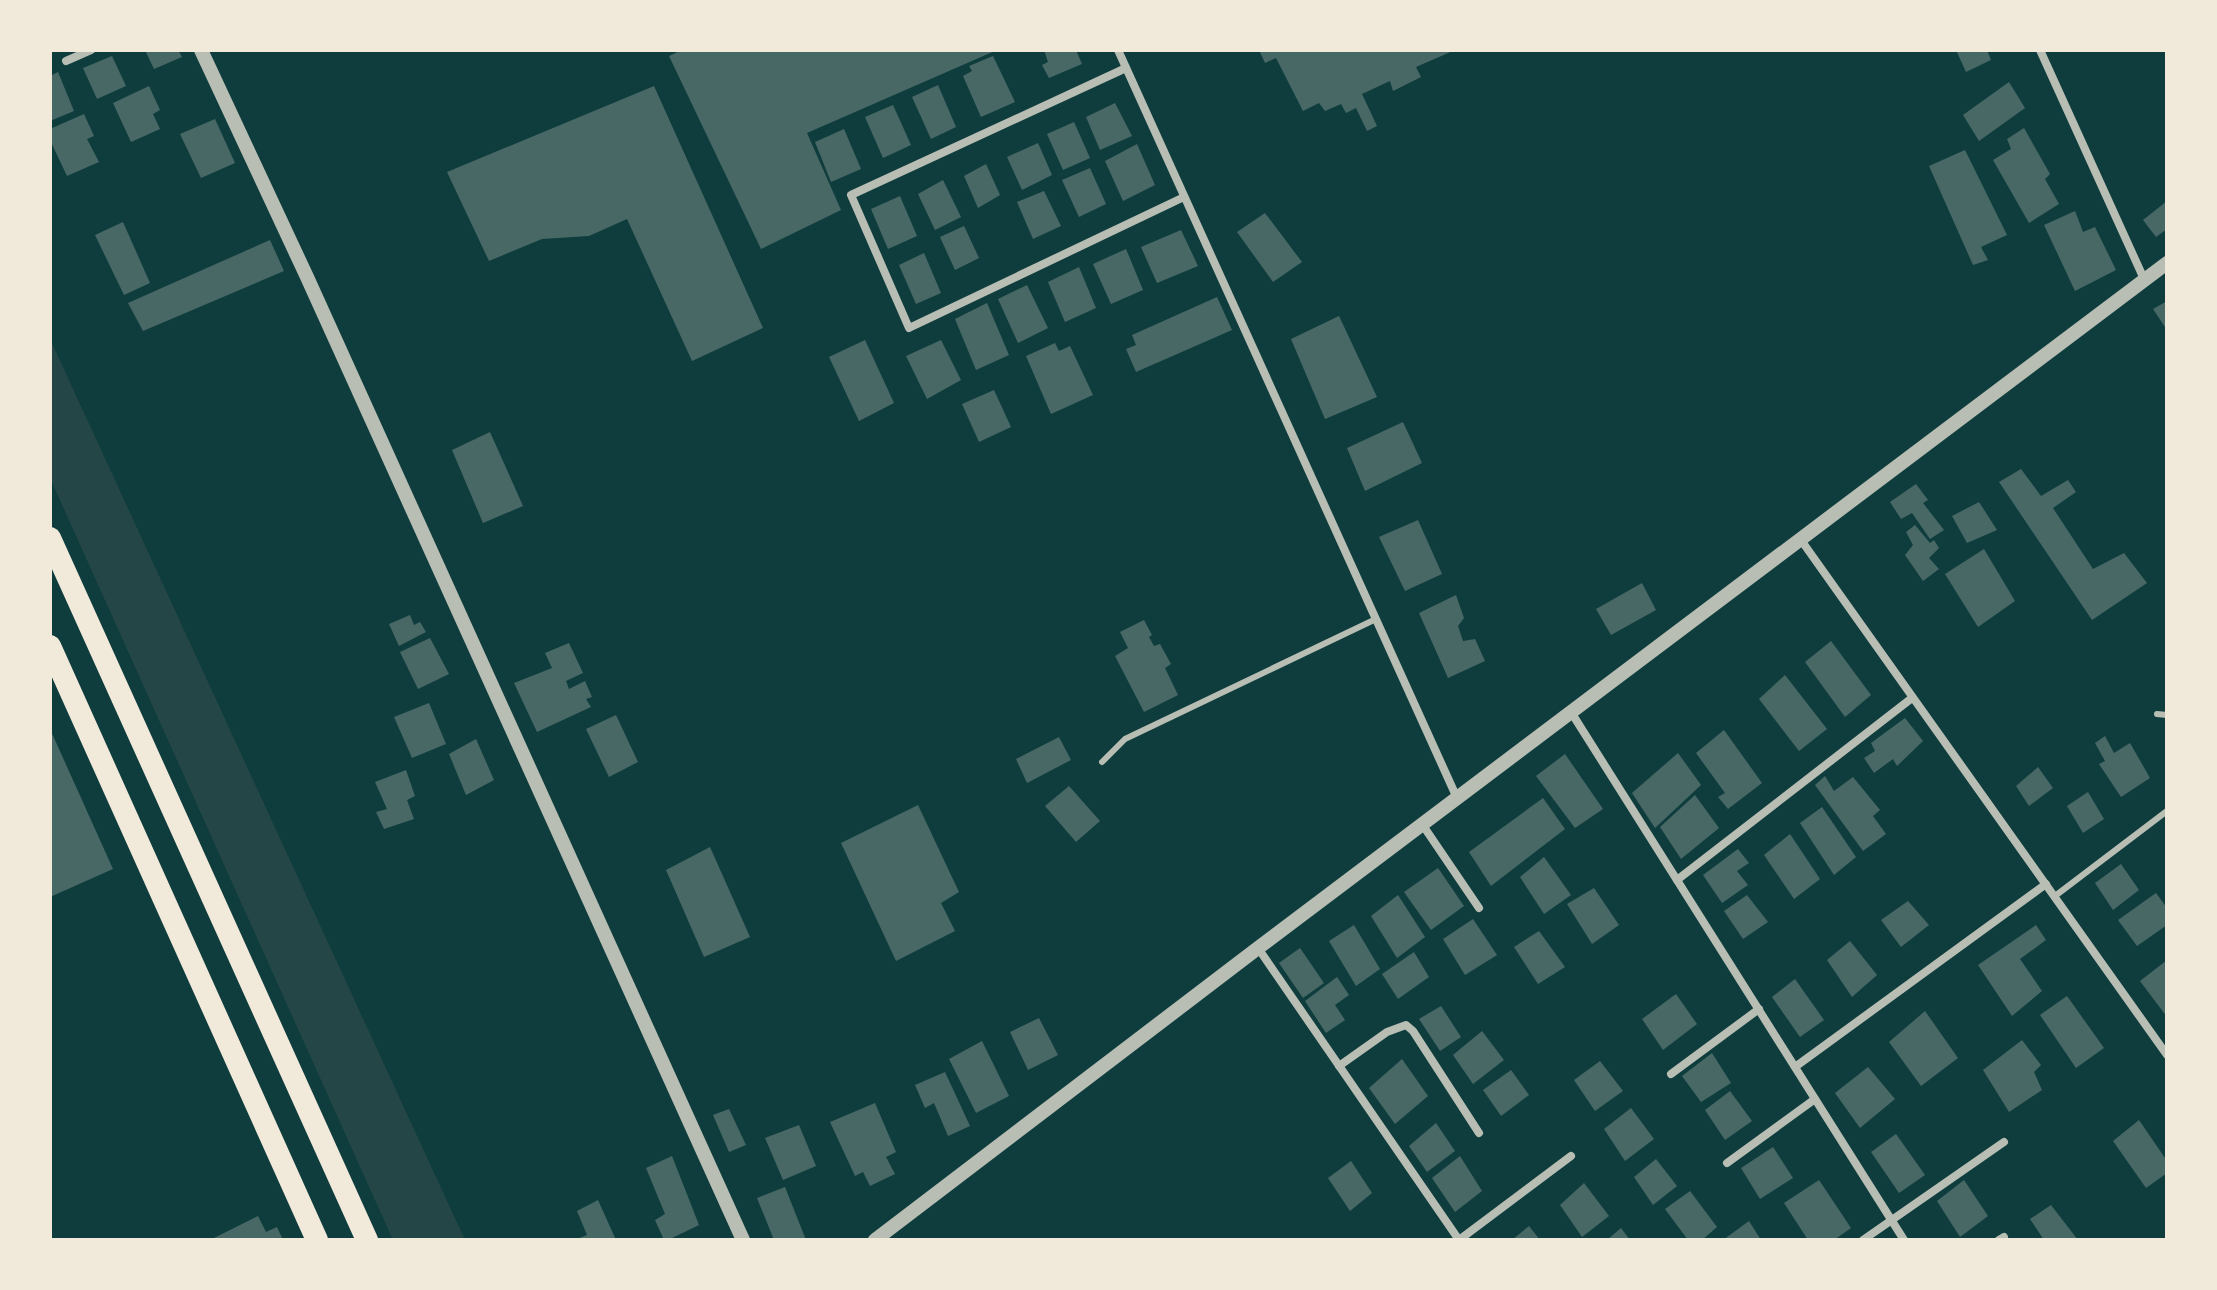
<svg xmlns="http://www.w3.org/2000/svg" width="2217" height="1290" font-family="Bitter,serif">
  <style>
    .green { fill: #244646 }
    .building { fill: #486865 }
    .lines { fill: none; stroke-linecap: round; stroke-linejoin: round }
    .service { stroke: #b8beb3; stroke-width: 6 }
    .minor { stroke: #b8beb3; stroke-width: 8 }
    .tertiary { stroke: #b8beb3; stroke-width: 14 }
    .trunk { stroke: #f1e9da; stroke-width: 22 }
  </style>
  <rect width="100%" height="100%" fill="#0f3d3e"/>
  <path class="green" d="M50,339L465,1240H393L50,478Z"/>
  <g class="building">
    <path d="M145,50H178L182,57L154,69Z"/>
    <path d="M682,50H997L807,133L841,210L761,249L669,56Z"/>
    <path d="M1044,50H1076L1082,64L1049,78L1042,65L1048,62Z"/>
    <path d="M1259,50H1455L1416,67L1421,77L1393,91L1390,81L1362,94L1377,126L1367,131L1356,108L1346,113L1341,104L1325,111L1319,103L1303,111L1276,58L1265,63Z"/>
    <path d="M1956,50H1987L1991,60L1966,72Z"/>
    <path d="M112,56L126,86L97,99L83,68Z"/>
    <path d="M993,56L1015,102L981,117L963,76L972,71L969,66Z"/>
    <path d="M58,72L74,111L50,121V76Z"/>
    <path d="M2009,82L2025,108L1979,141L1963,115Z"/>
    <path d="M938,85L956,127L931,139L912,97Z"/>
    <path d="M149,86L160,110L153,114L160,129L131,142L113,103Z"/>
    <path d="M654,86L763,328L692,361L627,219L589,236L542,239L489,261L447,172Z"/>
    <path d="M1115,103L1132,136L1100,150L1086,117Z"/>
    <path d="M893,105L911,145L883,158L865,117Z"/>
    <path d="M84,114L94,136L87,139L99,162L67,176L50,140V129Z"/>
    <path d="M215,119L235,163L201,178L180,134Z"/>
    <path d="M1074,122L1090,158L1063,170L1047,134Z"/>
    <path d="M2024,128L2050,174L2045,179L2059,204L2029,223L1993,160L2011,149L2007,139Z"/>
    <path d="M844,129L861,169L831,182L815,142Z"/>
    <path d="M1038,143L1052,175L1022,190L1007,157Z"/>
    <path d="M1137,144L1155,185L1123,201L1105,161Z"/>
    <path d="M1965,150L2007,235L1981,247L1988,260L1973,265L1929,166Z"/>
    <path d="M986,164L1000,195L978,208L964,176Z"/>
    <path d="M1090,168L1106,204L1079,217L1062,180Z"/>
    <path d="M943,180L961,217L935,230L918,194Z"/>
    <path d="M1044,191L1061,226L1033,239L1017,202Z"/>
    <path d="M900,196L917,236L888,249L871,209Z"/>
    <path d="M2167,201V229L2156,237L2143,220Z"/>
    <path d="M2075,211L2083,232L2095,227L2116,270L2075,291L2044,225Z"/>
    <path d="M1265,213L1302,262L1273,282L1237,232Z"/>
    <path d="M123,222L150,283L124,295L95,235Z"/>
    <path d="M964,226L979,258L955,270L940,237Z"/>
    <path d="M1181,230L1198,266L1157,283L1141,247Z"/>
    <path d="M270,240L284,271L143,331L128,303Z"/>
    <path d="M1126,249L1143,290L1111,304L1093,264Z"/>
    <path d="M924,253L941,293L916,304L899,265Z"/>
    <path d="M1079,267L1096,308L1065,322L1048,282Z"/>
    <path d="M1027,285L1048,328L1018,343L998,299Z"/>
    <path d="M1217,297L1232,330L1136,372L1126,349L1136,345L1132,335Z"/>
    <path d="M2167,301V330L2153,309Z"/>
    <path d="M987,303L1009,355L976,370L955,319Z"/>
    <path d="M1339,316L1377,397L1325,419L1291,339Z"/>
    <path d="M865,340L894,403L859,421L829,357Z"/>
    <path d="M941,340L961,380L927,399L906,356Z"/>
    <path d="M1055,343L1059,351L1070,346L1093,395L1051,414L1026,356Z"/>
    <path d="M994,390L1011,427L979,442L962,404Z"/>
    <path d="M1403,422L1422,463L1365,491L1347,448Z"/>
    <path d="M490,432L523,506L483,523L452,450Z"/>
    <path d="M2021,469L2041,496L2068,480L2076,492L2053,508L2093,569L2124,553L2147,583L2092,620L1999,482Z"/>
    <path d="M1916,484L1928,500L1923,503L1944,530L1930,539L1912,513L1901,519L1890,502Z"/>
    <path d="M1979,502L1997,530L1967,543L1952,516Z"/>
    <path d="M1418,520L1442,574L1405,591L1379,537Z"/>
    <path d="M1915,525L1930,543L1934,540L1939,548L1929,558L1939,569L1923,581L1905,555L1913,545L1906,532Z"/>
    <path d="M1984,549L2015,601L1978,627L1945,574Z"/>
    <path d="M1642,583L1656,610L1611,635L1596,609Z"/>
    <path d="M1456,595L1464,618L1458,626L1463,641L1475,639L1485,661L1448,678L1419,613Z"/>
    <path d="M410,615L414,625L420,622L426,632L399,646L389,624Z"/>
    <path d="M1144,620L1152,635L1149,637L1154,646L1160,644L1171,664L1165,668L1178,695L1144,712L1115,656L1128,648L1120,632Z"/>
    <path d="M430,638L449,674L418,689L400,652Z"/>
    <path d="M1831,641L1871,695L1845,717L1805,662Z"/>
    <path d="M569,643L583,673L566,681L569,689L585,681L592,697L586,699L591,707L537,732L514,683L552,668L545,653Z"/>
    <path d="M1785,675L1827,729L1799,751L1759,699Z"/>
    <path d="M429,703L446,744L412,758L394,717Z"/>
    <path d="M616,715L638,762L609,777L586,729Z"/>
    <path d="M1905,718L1923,741L1897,766L1893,759L1874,773L1864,758L1875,751L1871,743Z"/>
    <path d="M50,729L113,869L50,897Z"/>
    <path d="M1724,730L1762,783L1728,809L1718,797L1725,793L1696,753Z"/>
    <path d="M2105,736L2114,753L2130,743L2150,778L2121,797L2099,764L2105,761L2095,743Z"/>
    <path d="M1059,737L1071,760L1027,783L1016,759Z"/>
    <path d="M476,739L494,780L466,795L449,754Z"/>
    <path d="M1678,753L1701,785L1655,828L1632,793Z"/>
    <path d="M1565,754L1603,809L1575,828L1536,776Z"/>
    <path d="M2038,767L2053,788L2029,806L2016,786Z"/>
    <path d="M406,770L415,796L407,800L414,819L384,829L376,812L387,809L375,782Z"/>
    <path d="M1825,776L1834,791L1853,777L1880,810L1873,816L1886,834L1863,851L1815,785Z"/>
    <path d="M1069,786L1100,821L1076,842L1045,806Z"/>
    <path d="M2088,792L2104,819L2083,833L2067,806Z"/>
    <path d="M1695,795L1719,828L1681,859L1660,827Z"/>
    <path d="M1543,798L1565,829L1491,886L1469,852Z"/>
    <path d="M918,805L959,892L941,903L955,931L896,961L841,843Z"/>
    <path d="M1822,807L1856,857L1834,875L1800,823Z"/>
    <path d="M1790,834L1820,879L1794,899L1764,855Z"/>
    <path d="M710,847L750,937L704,957L666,870Z"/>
    <path d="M1738,849L1749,863L1737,871L1748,885L1722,903L1703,875Z"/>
    <path d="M1544,857L1571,895L1544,914L1520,877Z"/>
    <path d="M2121,864L2139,890L2113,910L2095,883Z"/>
    <path d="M1438,868L1464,906L1431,930L1404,892Z"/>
    <path d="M1594,888L1619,925L1592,944L1567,904Z"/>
    <path d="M2156,893L2167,908V925L2137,946L2118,920Z"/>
    <path d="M1398,895L1425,937L1397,958L1371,916Z"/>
    <path d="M1747,895L1768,922L1743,939L1724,911Z"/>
    <path d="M1908,901L1929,925L1901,947L1881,920Z"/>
    <path d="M1473,919L1497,955L1465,975L1443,939Z"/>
    <path d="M1354,925L1380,969L1356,986L1329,941Z"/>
    <path d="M2036,925L2046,940L2020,959L2042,991L2012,1016L1978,965Z"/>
    <path d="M1539,931L1565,967L1538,984L1514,947Z"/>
    <path d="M1850,941L1877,975L1852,997L1827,960Z"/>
    <path d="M1300,948L1324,983L1303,998L1279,963Z"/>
    <path d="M1414,952L1429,977L1398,999L1382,974Z"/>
    <path d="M2167,960V1017L2140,981Z"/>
    <path d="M1337,977L1349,995L1335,1005L1345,1020L1326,1033L1305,1001Z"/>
    <path d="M1795,979L1824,1020L1800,1037L1772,997Z"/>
    <path d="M1676,994L1697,1024L1663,1050L1642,1019Z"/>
    <path d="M2067,996L2104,1048L2076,1068L2040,1015Z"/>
    <path d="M1441,1006L1461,1037L1440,1051L1419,1019Z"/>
    <path d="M1925,1011L1958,1058L1921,1086L1889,1042Z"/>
    <path d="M1039,1018L1058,1055L1028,1070L1010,1032Z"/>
    <path d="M1482,1031L1504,1060L1473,1084L1453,1055Z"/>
    <path d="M2022,1040L2041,1065L2034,1072L2042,1090L2009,1112L1983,1070Z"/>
    <path d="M982,1041L1009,1096L976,1113L949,1059Z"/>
    <path d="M1712,1053L1731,1083L1701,1102L1682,1076Z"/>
    <path d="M1402,1059L1428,1096L1395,1124L1369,1088Z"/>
    <path d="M1600,1061L1623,1091L1595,1111L1574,1080Z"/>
    <path d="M1868,1067L1895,1099L1860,1128L1835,1093Z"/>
    <path d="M1511,1070L1529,1095L1501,1116L1483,1090Z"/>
    <path d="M945,1072L970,1126L948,1136L934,1103L925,1108L915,1085Z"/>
    <path d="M1730,1091L1752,1121L1725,1140L1705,1110Z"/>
    <path d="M875,1103L896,1152L886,1157L895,1174L870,1186L863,1172L855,1176L830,1122Z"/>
    <path d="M1631,1108L1654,1139L1625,1161L1604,1129Z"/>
    <path d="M729,1109L746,1145L729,1152L713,1115Z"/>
    <path d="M2139,1120L2167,1161V1173L2146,1188L2113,1141Z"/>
    <path d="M1436,1123L1455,1151L1427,1172L1409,1146Z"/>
    <path d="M799,1125L816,1166L783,1180L765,1138Z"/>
    <path d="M1896,1134L1925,1175L1899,1193L1871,1152Z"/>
    <path d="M1773,1147L1793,1178L1760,1199L1741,1168Z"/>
    <path d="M672,1156L699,1225L668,1240H664L655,1220L665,1214L646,1168Z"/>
    <path d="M1460,1156L1482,1191L1455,1212L1432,1178Z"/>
    <path d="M1656,1159L1677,1186L1653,1205L1634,1177Z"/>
    <path d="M1351,1161L1372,1193L1350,1211L1328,1178Z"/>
    <path d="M1819,1180L1851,1228L1834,1240H1808L1784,1203Z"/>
    <path d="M1964,1180L1988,1216L1960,1237L1937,1201Z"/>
    <path d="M1584,1183L1609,1216L1582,1237L1560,1205Z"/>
    <path d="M785,1187L806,1240H774L757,1198Z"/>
    <path d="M1690,1191L1717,1227L1702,1240H1688L1665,1209Z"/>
    <path d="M598,1200L616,1240H574L587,1235L577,1211Z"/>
    <path d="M2051,1205L2078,1240H2044L2030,1219Z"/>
    <path d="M258,1216L266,1232L277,1227L283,1240H210Z"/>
    <path d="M1749,1221L1761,1240H1723Z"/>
    <path d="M1529,1226L1540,1240H1512Z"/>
    <path d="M1621,1228L1630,1240H1607Z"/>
  </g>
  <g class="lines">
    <g class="service">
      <path d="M2157,714L2167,715"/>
      <path d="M1102,762L1125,739L1376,619"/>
      <path d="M2055,896L2167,811"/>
    </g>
    <g class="minor">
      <path d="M1118,50L1457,798"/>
      <path d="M2040,50L2144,279"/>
      <path d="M66,61L91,50"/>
      <path d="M1126,68L851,195L909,328L1184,197"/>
      <path d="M1801,540L2167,1055"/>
      <path d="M1571,712L1904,1240"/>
      <path d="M1422,824L1479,908"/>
      <path d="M1677,880L1912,698"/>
      <path d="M1258,948L1459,1240"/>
      <path d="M1339,1066L1387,1032L1406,1025L1413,1031L1479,1133"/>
      <path d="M1795,1067L2046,884"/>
      <path d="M1671,1074L1759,1009"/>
      <path d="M1727,1163L1815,1099"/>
      <path d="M1459,1240L1571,1156"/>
      <path d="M1863,1240L2004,1142"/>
      <path d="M1999,1240L2004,1237"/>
    </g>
    <g class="tertiary">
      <path d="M201,50L307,277L743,1240"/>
      <path d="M875,1240L1258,948L2167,263"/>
    </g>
    <g class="trunk">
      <path d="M50,538L367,1240"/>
      <path d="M50,646L317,1240"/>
    </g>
  </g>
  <rect width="2217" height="1290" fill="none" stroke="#f1e9da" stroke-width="104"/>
</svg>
